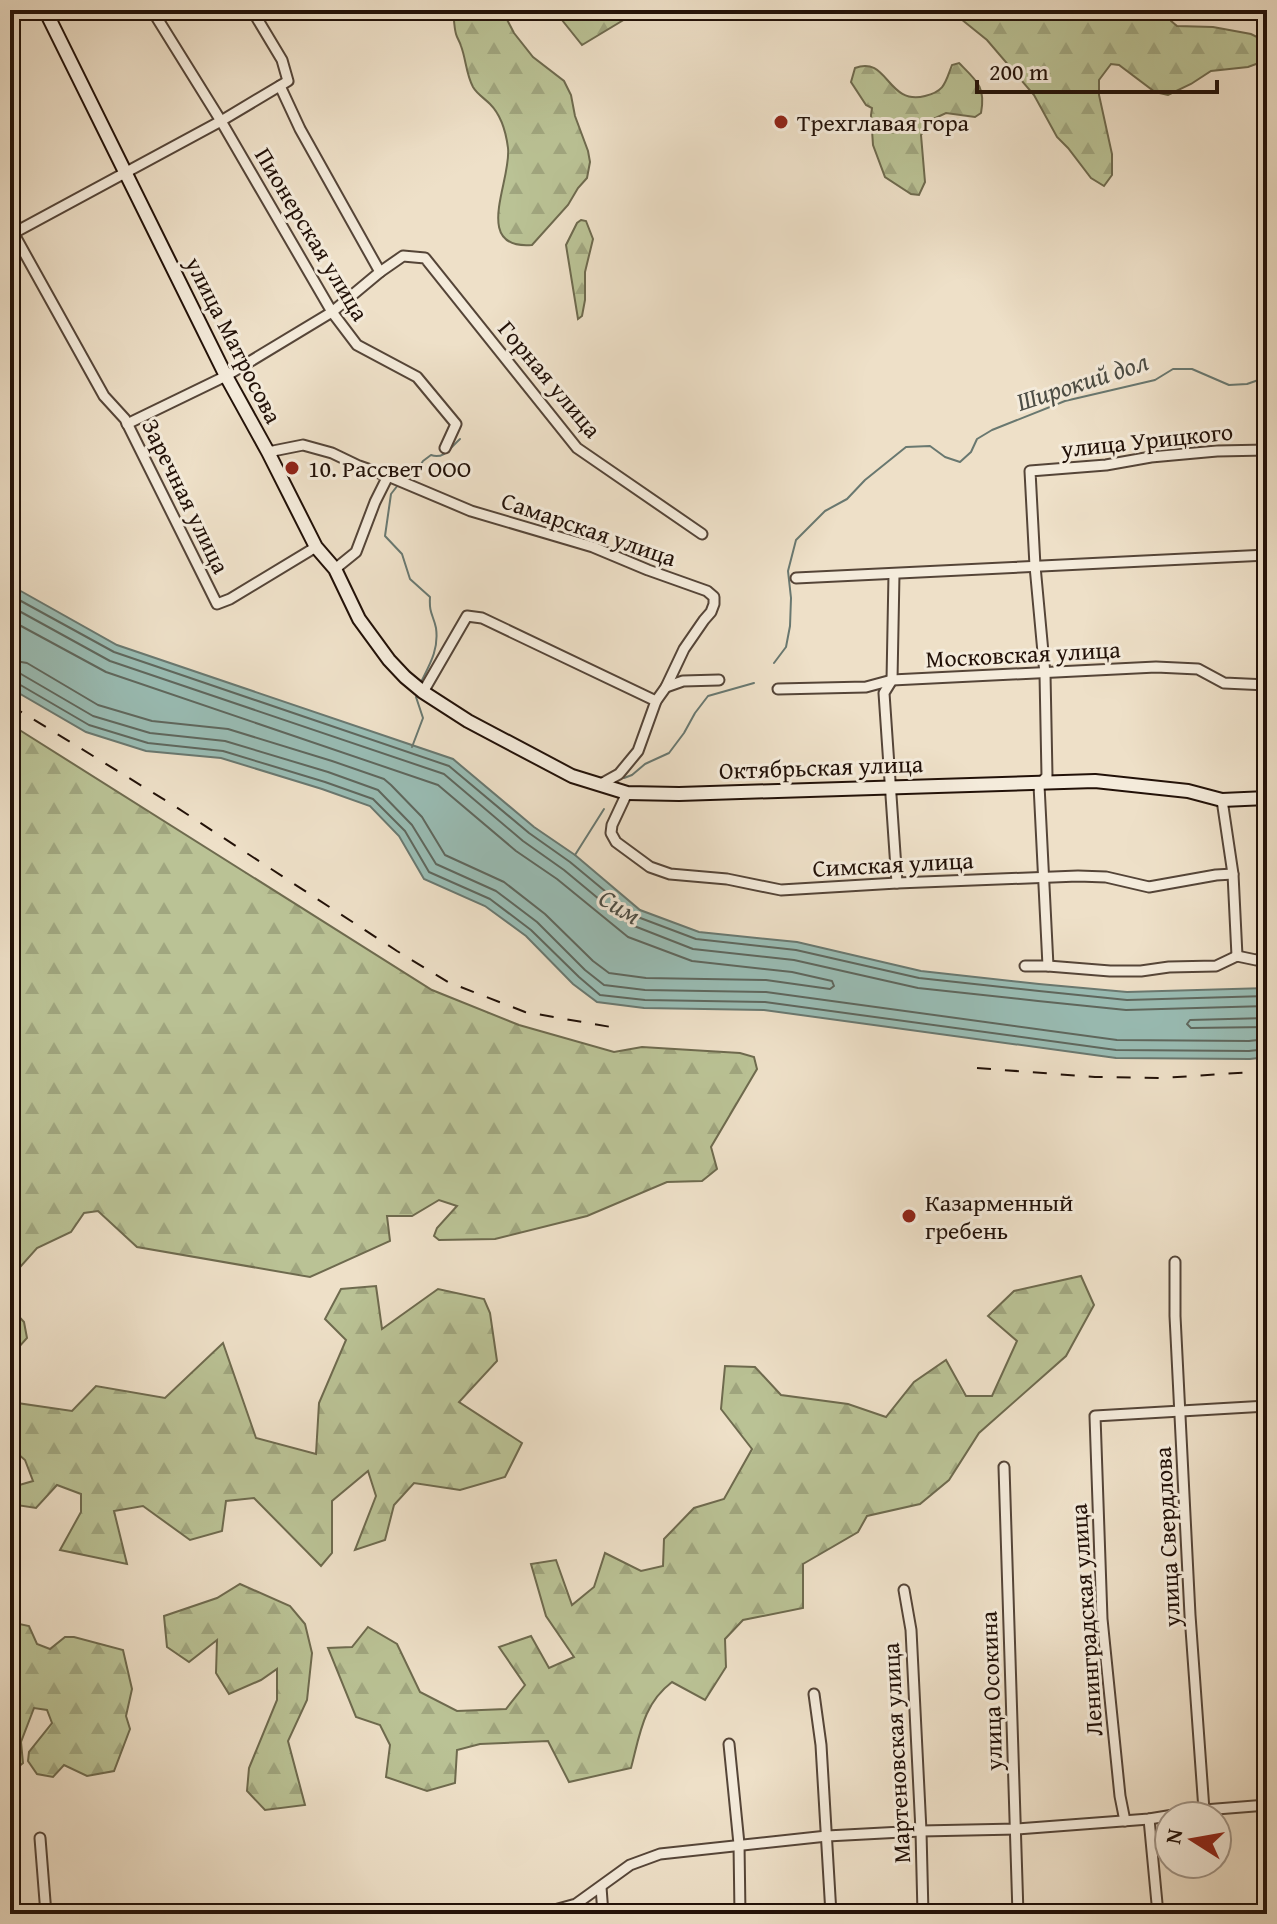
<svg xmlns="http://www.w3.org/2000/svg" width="1277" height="1924" font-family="'Gentium Book Plus',serif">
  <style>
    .forest { fill: url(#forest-firs); stroke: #6e6a4e; stroke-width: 2 }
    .water { fill: #99bdb5; stroke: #697870; stroke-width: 2 }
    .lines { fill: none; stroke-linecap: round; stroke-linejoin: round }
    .shore { stroke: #5e675e; stroke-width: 2 }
    .stream { stroke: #697870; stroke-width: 2 }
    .street-casing { stroke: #554538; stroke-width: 13 }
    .secondary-casing { stroke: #221108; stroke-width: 16 }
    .street { stroke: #f4ebdb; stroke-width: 9 }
    .secondary { stroke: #f4ebdb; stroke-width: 12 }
    .rail { stroke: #221108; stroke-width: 2; stroke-dasharray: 14 14; stroke-linecap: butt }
    .poi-dot { fill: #8f2418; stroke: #f4ebdb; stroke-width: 3 }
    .labels { text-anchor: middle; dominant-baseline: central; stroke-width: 6; stroke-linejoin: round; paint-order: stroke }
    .poi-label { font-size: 24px; fill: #221108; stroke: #f4ebdb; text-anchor: start }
    .street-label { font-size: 24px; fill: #221108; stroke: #f4ebdb }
    .water-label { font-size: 26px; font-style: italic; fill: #4c4d45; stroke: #f4ebdb }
  </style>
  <defs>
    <pattern id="forest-firs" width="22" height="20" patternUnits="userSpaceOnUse" patternTransform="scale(2)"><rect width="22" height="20" fill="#bac295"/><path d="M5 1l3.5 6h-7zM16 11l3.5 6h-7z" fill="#a0a67f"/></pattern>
  </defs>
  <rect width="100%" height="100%" fill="#eee0c8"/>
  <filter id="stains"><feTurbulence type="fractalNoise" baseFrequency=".0025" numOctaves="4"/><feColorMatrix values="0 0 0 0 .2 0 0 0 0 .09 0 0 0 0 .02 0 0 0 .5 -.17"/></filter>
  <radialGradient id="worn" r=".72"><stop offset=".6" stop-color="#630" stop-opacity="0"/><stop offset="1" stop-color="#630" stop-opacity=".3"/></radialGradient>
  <g class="forest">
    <path d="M453,10H502L514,33L533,57L564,81L571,95L575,116L588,151L590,162L587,178L578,188L568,205L532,245C471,250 512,180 508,148C506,132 502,116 490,104C484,98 477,94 473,87C466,74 466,59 461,46C460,42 457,38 456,34C454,27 454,18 453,10Z"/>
    <path d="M554,10H640L582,45Z"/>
    <path d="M944,10H1167L1171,21L1177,26L1213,27L1251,34L1265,41L1267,45V60L1248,67L1211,71L1191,84L1168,95L1155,92L1119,65L1111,64L1099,80V95L1112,154V175L1104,186L1091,178L1068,148L1057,137L1034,95L987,40L961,19Z"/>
    <path d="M959,63C977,81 986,87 981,113L975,117L946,113L933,119L921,135L925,182L919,195L911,194L885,177L873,145L871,115L872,108L866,105L851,82L855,68C888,55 887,106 925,96C945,91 945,83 952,65Z"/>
    <path d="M581,220L586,221L593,239L585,272V300L582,316L578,319L566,245L577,223Z"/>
    <path d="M10,724L432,990L519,1025L614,1052L642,1047L740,1053L754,1057L757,1069L711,1147L717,1169L702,1181L667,1182L587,1216L495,1239L439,1240L434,1236L437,1228L457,1206L439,1200L412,1216H387L390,1241L310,1277L137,1247L98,1211L84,1213L71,1232L37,1248L13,1275H10Z"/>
    <path d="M1081,1276L1094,1305L1066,1356L979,1433L949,1480L920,1504L867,1516L858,1532L803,1564V1608L743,1620L725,1639L726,1667L705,1700L672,1682C643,1704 640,1734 631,1768L569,1782L548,1741L480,1744L457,1750L455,1783L427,1791L386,1777L390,1745L380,1725L356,1717L328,1648L352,1647L368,1627L397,1644L420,1692L457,1711L506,1709L525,1685L499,1647L531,1636L549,1668L574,1657L546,1616L531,1564L556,1560L572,1605L594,1587L605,1553L641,1571L663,1566L664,1539L694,1508L724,1499L752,1449L721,1409L725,1366L755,1367L781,1395L848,1404L886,1417L914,1382L946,1360L966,1396H992L1017,1341L988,1316L1014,1291Z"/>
    <path d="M376,1286L382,1329L438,1289L484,1299L490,1313L497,1361L459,1402L522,1443L505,1477L460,1490L414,1483L394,1505L385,1540L355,1550L376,1496L368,1471L332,1501V1553L321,1566L254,1498L226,1501L222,1531L190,1540L143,1506L114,1511L127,1564L60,1550L81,1512V1494L57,1485L36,1508L10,1504V1485L16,1486L33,1481L25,1460L10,1447V1402L72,1411L96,1386L165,1398L223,1343L256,1438L316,1454L319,1403L346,1340L325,1319L341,1289Z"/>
    <path d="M10,1307L24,1322L27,1338L10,1357Z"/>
    <path d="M240,1584L290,1606L305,1624L312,1653L307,1700L288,1741L305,1805L265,1810L247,1791L249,1768L277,1700V1669L261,1680L229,1694L216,1673L217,1640L189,1662L167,1647L164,1616L217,1598Z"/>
    <path d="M10,1622L29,1626L37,1644L50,1649L65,1637H74L123,1650L132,1689L126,1716L130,1729L114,1771L87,1776L64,1765L53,1777L37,1774L28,1761L29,1752L52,1723L47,1710L34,1708L21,1742L23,1763L17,1768H10Z"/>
  </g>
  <path class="water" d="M10,585L117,645L453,759L534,827L575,855L640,910L699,932L797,942L921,971L1039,984L1127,992L1267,988V1057L1250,1059L1116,1058L764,1010L644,1008L597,1002L573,984L526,936L485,906L424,879L399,836L370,806L322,789L221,758L146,751L86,732L10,688Z"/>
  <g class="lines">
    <g class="shore">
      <path d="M10,595L114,652L449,766L529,833L570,862L635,916L696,939L796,950L919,978L1039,991L1127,1000L1267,996"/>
      <path d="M10,606L110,661L444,774L523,841L564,870L629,924L693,949L794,960L918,988L1038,1001L1126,1010L1267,1006"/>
      <path d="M10,620L106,672L438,785L516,851L557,879L628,937L692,961L792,972L832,981L834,986L830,989L766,980L646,978L609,973L593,961L545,914L504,882L445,855L422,817L391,785L384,779L332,761L228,729L152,721L98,705L27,663L10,660"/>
      <path d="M10,672L21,674L93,716L150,733L225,741L328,772L378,790L412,825L436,864L496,891L537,922L585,970L604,985L645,990L766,992L1117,1040L1249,1041L1267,1039"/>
      <path d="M10,682L17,683L89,725L148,743L223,751L325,782L373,799L405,831L429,872L490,899L531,930L579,977L600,995L645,1000L765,1002L1116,1050L1249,1051L1267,1049"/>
      <path d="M1267,1018L1190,1020L1187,1024L1191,1028L1267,1027"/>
    </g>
    <g class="stream">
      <path d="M410,482L423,461L431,455C444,460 451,447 460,439"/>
      <path d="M398,485L391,494L385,536L402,554L410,579L430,597C429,614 433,614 436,628C439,649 430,664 421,682"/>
      <path d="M774,663L786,647L790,626L791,598L788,571L796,540L825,511L847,499L865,480L906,447L930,446L945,457L960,462L971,452L977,439L992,430L1065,401L1155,380L1173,369H1192L1229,385L1247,384L1267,377"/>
      <path d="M412,747L423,718L416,697L418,692"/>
      <path d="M624,778L632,775L645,764L669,753L684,733L695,713L708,696L754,683"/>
      <path d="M575,855L604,809"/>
    </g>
    <defs>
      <g id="street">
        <path d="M152,10L221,121L332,312L357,345L417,377L456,424L445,448"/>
        <path d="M10,227L104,396L125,419L217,604L230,599L316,547"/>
        <path d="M10,235L221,121L288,81L282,60L252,10"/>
        <path d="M380,272L403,256L425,258L577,448L702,534"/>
        <path d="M127,424L226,376L332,312L380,272L300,129L280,86"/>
        <path d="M268,452L303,445L332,453L359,466L388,476L471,511L593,547L648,570L707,591L714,597V604L711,612L704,620L684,649L666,687L656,701L638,751L619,774L601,784"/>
        <path d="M335,569L356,552L375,502L388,476"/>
        <path d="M894,574L892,680L884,693L897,883"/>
        <path d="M796,578L1267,555"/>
        <path d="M666,687L683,681L719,680"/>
        <path d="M778,689L866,687L892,680L1156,667L1198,669L1224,683L1267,685"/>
        <path d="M423,692L467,616L482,618L656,701"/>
        <path d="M627,793L612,825L611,833L616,842L650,867L670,874L727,879L781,890L897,883L1078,876L1106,877L1149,887L1216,875L1233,874"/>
        <path d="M1222,800L1233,874L1237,956"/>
        <path d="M1025,966H1048L1110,971H1141L1169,967L1216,966L1237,956L1256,960L1267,958"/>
        <path d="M1048,966L1039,785L1047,776L1045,674L1035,566L1030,471L1106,465L1151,457L1217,451L1267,450"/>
        <path d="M1265,1221L1264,1262L1267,1336"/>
        <path d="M1175,1262V1316L1190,1615L1204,1810"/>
        <path d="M1004,1467L1018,1914"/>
        <path d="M904,1590L911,1630L921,1831L923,1914"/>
        <path d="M814,1694L821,1745L831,1914"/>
        <path d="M729,1744L739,1844L740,1914"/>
        <path d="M1149,1819L1158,1914"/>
        <path d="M1125,1821L1120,1796L1102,1619L1095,1416L1267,1406"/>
        <path d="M40,1838L46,1914"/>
        <path d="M601,1887L603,1914"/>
        <path d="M540,1914L576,1904L630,1865L660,1854L827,1836L921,1831L1017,1829L1149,1819L1204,1810L1267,1805"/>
      </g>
      <path id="secondary" d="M45,10L226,376L268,452L316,547L335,569L359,619L389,660L405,677L423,692L468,721L572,776L627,793L679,794L1095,781L1188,791L1222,800L1267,798"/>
    </defs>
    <use href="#street" class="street-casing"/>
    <use href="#secondary" class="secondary-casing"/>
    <use href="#street" class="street"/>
    <use href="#secondary" class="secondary"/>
    <g class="rail">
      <path d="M10,705L173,805L397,951L448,982L525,1012L611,1027"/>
      <path d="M977,1068L1095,1077L1163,1078L1267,1071"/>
    </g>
  </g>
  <g class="poi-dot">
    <circle cx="781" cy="122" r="8"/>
    <circle cx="292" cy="468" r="8"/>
    <circle cx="909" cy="1216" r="8"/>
  </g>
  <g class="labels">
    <g class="poi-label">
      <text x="797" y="122">Трехглавая гора</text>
      <text x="308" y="468">10. Рассвет ООО</text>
      <text x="925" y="1202">Казарменный<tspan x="925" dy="28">гребень</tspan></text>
    </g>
    <g class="street-label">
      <text transform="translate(312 234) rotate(59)">Пионерская улица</text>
      <text transform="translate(234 340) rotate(63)">улица Матросова</text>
      <text transform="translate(550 379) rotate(50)">Горная улица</text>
      <text transform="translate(1147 440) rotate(-6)">улица Урицкого</text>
      <text transform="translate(186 496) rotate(64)">Заречная улица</text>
      <text transform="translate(589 529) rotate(19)">Самарская улица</text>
      <text transform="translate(1023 654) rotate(-3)">Московская улица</text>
      <text transform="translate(821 767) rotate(-2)">Октябрьская улица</text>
      <text transform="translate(893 864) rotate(-3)">Симская улица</text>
      <text transform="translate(1167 1537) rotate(-93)">улица Свердлова</text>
      <text transform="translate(1086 1620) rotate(-94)">Ленинградская улица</text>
      <text transform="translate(991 1691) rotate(-92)">улица Осокина</text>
      <text transform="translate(896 1753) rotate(-93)">Мартеновская улица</text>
    </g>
    <g class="water-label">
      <text transform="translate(1082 381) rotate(-18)">Широкий дол</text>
      <text transform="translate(620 906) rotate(31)">Сим</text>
    </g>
  </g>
  <rect width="1277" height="1924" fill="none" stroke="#eee0c8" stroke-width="40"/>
  <rect x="12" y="12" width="1253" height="1900" fill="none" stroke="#221108" stroke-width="4"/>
  <rect x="20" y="20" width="1237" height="1884" fill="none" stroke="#221108" stroke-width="2"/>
  <g transform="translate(1193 1840) rotate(281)"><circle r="38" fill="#f4ebdb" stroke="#a09487" stroke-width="2"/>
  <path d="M0-6L14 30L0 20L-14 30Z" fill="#8f2418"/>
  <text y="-12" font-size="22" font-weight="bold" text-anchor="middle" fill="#221108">N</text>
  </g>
  <path d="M977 80v12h240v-12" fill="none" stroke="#221108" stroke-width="4"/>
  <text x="989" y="80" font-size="24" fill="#221108" stroke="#f4ebdb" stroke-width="6" paint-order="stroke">200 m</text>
  <rect width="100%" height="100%" filter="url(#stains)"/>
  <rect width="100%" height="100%" fill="url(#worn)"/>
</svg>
